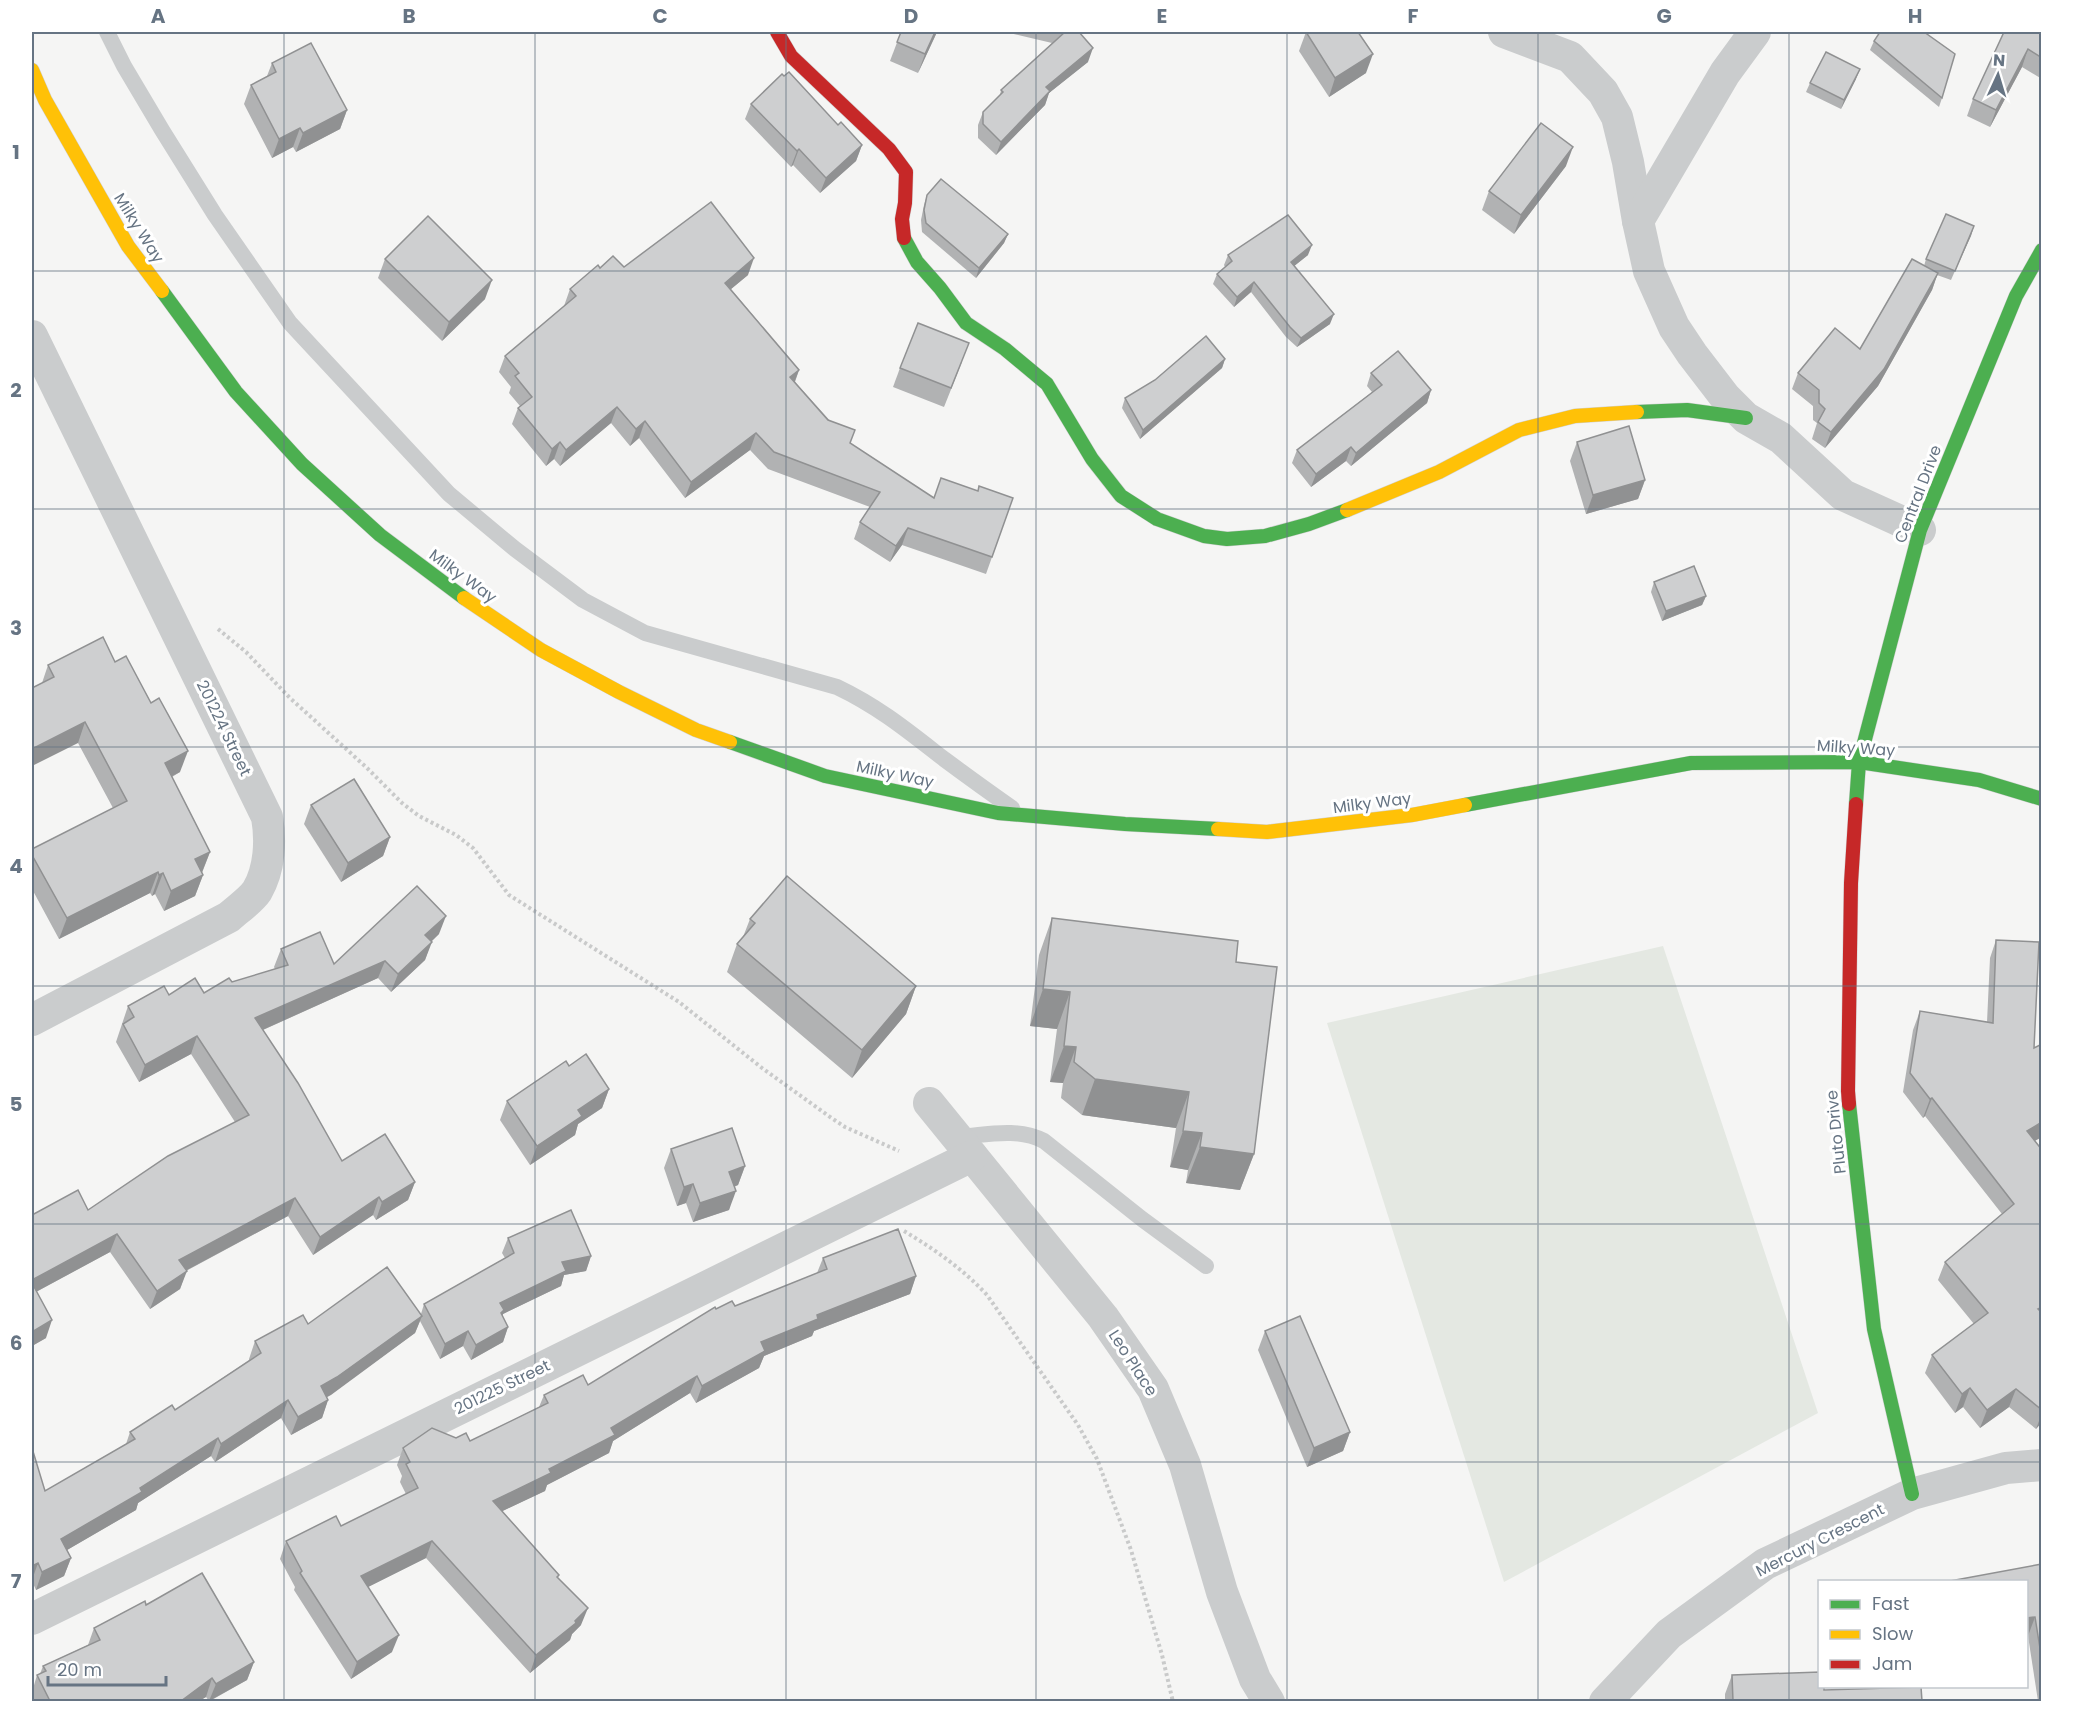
<svg xmlns="http://www.w3.org/2000/svg" width="2073" height="1733" font-family="Poppins,sans-serif">
  <style>
    .green { fill: #e4e8e2 }
    .lines { fill: none; stroke-linecap: round; stroke-linejoin: round }
    .fast-casing { stroke: #d1d1d2; stroke-width: 15 }
    .slow-casing { stroke: #d1d1d2; stroke-width: 15 }
    .jam-casing { stroke: #d1d1d2; stroke-width: 15 }
    .path { stroke: #c9caca; stroke-width: 4; stroke-dasharray: 3 3; stroke-linecap: butt }
    .lane { stroke: #cacccd; stroke-width: 16 }
    .street { stroke: #cacccd; stroke-width: 32 }
    .fast { stroke: #4caf50; stroke-width: 14 }
    .slow { stroke: #ffc107; stroke-width: 14 }
    .jam { stroke: #c62828; stroke-width: 14 }
    .wall { fill: #b1b2b3 }
    .shaded-wall { fill: #909192 }
    .building { fill: #cecfd0; stroke: #909192; stroke-width: 1.5 }
    .grid { fill: none; stroke: #667483; stroke-width: 1.5; stroke-opacity: 0.55 }
    .labels { text-anchor: middle; dominant-baseline: central; stroke-width: 6; stroke-linejoin: round; paint-order: stroke }
    .street-label { font-size: 16px; fill: #667483; stroke: #fff }
    .neatline { fill: none; stroke: #667483; stroke-width: 2 }
    .grid-label { font-size: 20px; text-anchor: middle; font-weight: bold; fill: #667483 }
  </style>
  <rect width="100%" height="100%" fill="#f5f5f4"/>
  <path class="green" d="M1663,946L1818,1413L1504,1582L1327,1023Z"/>
  <g class="lines">
    <defs>
      <g id="fast">
        <path d="M904,238L917,262L940,288L966,323L1005,349L1047,384L1092,459L1121,496L1157,519L1204,536L1227,539L1265,536L1309,524L1347,510"/>
        <path d="M162,291L236,392L302,464L380,535L464,598"/>
        <path d="M1637,412L1687,410L1746,418"/>
        <path d="M730,742L825,776L998,813L1125,824L1218,829"/>
        <path d="M1856,804L1859,762L1920,530L2016,296L2042,250"/>
        <path d="M1465,805L1691,763L1859,762L1979,780L2042,799"/>
        <path d="M1849,1104L1874,1329L1912,1494"/>
      </g>
      <g id="slow">
        <path d="M32,70L45,100L128,246L162,291"/>
        <path d="M1347,510L1439,472L1519,430L1575,416L1637,412"/>
        <path d="M464,598L541,650L619,692L696,730L730,742"/>
        <path d="M1218,829L1267,832L1412,815L1465,805"/>
      </g>
      <g id="jam">
        <path d="M777,32L791,56L889,149L906,172L905,203L902,219L904,238"/>
        <path d="M1849,1104L1848,1091L1851,883L1856,804"/>
      </g>
    </defs>
    <use href="#fast" class="fast-casing"/>
    <use href="#slow" class="slow-casing"/>
    <use href="#jam" class="jam-casing"/>
    <g class="path">
      <path d="M218,629L246,652L290,698L366,767L402,803L419,816L456,835L473,848L509,895L679,1002L762,1068L830,1117L845,1127L899,1151"/>
      <path d="M904,1231C934,1249 963,1269 987,1295L1078,1425L1097,1459L1131,1550L1162,1655L1173,1702"/>
    </g>
    <g class="lane">
      <path d="M107,32L124,66L162,130L215,215L290,323L449,494L515,549L583,600L645,633L837,687C879,707 908,731 944,759C967,776 989,792 1012,808"/>
      <path d="M956,1137C987,1135 1016,1127 1044,1141L1142,1219L1206,1266"/>
    </g>
    <g class="street">
      <path d="M1504,32L1570,57L1603,92L1617,117L1628,162L1638,221"/>
      <path d="M1755,32L1725,73L1638,221L1649,271L1674,327L1692,354L1725,397L1746,418L1781,438L1843,495L1920,530"/>
      <path d="M32,336L267,817C271,840 270,869 257,891C251,900 238,909 229,917L32,1020"/>
      <path d="M929,1103L1103,1317L1153,1389L1185,1465L1222,1592L1255,1679L1269,1702"/>
      <path d="M32,1619L972,1156"/>
      <path d="M1605,1702L1669,1634L1765,1564L1912,1494L2006,1468L2042,1465"/>
    </g>
    <use href="#fast" class="fast"/>
    <use href="#slow" class="slow"/>
    <use href="#jam" class="jam"/>
  </g>
  <g class="wall">
    <path d="M901,32H937L918,73L890,61Z"/>
    <path d="M1005,32H1079L1088,62L1049,93L1045,105L996,155L978,138V125L983,112L1000,95L1001,90L1052,43Z"/>
    <path d="M1306,32L1366,73L1329,97L1299,51Z"/>
    <path d="M2042,32V79L2022,67L1990,127L1967,116L1973,99Z"/>
    <path d="M1874,41L1942,98L1939,107L1870,50Z"/>
    <path d="M272,63L347,110L340,129L296,152L293,147L272,158L244,104L251,85L267,76Z"/>
    <path d="M1856,79L1841,109L1806,92L1810,83Z"/>
    <path d="M751,104L838,125L862,145L856,161L820,193L793,165L791,167L745,119Z"/>
    <path d="M1566,166L1514,234L1482,210L1489,191Z"/>
    <path d="M927,195L1008,234L1004,243L976,278L922,232L921,220L924,205Z"/>
    <path d="M1974,226L1951,280L1937,275L1932,290L1878,386L1825,448L1812,439L1817,423L1813,420V406L1792,389L1798,373L1860,349L1924,266L1926,259Z"/>
    <path d="M1228,255H1308L1294,266L1330,324L1297,347L1286,337L1251,292L1234,307L1213,284L1217,274L1225,267L1224,265Z"/>
    <path d="M385,259L485,299L442,341L378,278Z"/>
    <path d="M624,267L748,275L731,289L799,370L795,382L851,444L934,498L977,491L1013,498L986,574L902,545L890,562L854,539L860,522L870,507L768,469L750,450L685,498L639,438L630,446L611,423L560,466L554,459L546,466L512,424L518,408L520,406L509,393L511,387L499,372L505,356L564,306L570,289L600,268Z"/>
    <path d="M1225,359L1222,368L1140,439L1122,408L1125,398Z"/>
    <path d="M962,362L944,407L893,387L900,368Z"/>
    <path d="M1371,373L1431,390L1427,403L1351,466L1346,461L1311,487L1292,463L1297,450L1372,392L1367,386Z"/>
    <path d="M1577,442L1645,480L1638,499L1586,514L1570,461Z"/>
    <path d="M1654,582L1706,596L1702,605L1662,621L1651,592Z"/>
    <path d="M115,662L180,772L172,777L210,852L202,873L203,875L195,896L164,911L155,894L152,896L150,893L59,939L32,889V849L113,808L78,743L42,683L48,665Z"/>
    <path d="M311,805L390,837L383,856L341,882L304,824Z"/>
    <path d="M1052,918L1236,962L1254,1154L1240,1190L1186,1183L1188,1170L1170,1167L1176,1128L1082,1115L1061,1098L1063,1083L1050,1082L1057,1029L1030,1026L1039,955Z"/>
    <path d="M750,919L916,986L906,1014L852,1078L727,972L737,944L743,937Z"/>
    <path d="M439,934L431,942L425,960L391,992L378,978L263,1030L342,1161L415,1182L408,1200L376,1220L373,1215L313,1255L288,1216L186,1271L180,1289L150,1309L110,1252L36,1292L46,1338L32,1346V1215L88,1210L235,1122L191,1054L139,1082L116,1042L128,1006L169,995L204,993L232,982L275,969L274,967L281,949L334,964Z"/>
    <path d="M1996,940L2034,1048L2035,1141L2042,1150V1422L2036,1429L2009,1407L1980,1428L1963,1407L1955,1413L1925,1373L1932,1355L1974,1324L1938,1280L1945,1262L2002,1214L1925,1116L1923,1118L1903,1092L1913,1030L1920,1011L1987,1022L1990,958Z"/>
    <path d="M569,1066L609,1089L602,1108L578,1124L575,1135L530,1165L500,1120L507,1101Z"/>
    <path d="M671,1149L745,1166L738,1185L734,1187L729,1210L693,1222L686,1203L677,1206L664,1168Z"/>
    <path d="M508,1238L591,1256L586,1271L564,1275L561,1286L503,1314L502,1316L508,1327L503,1342L471,1360L463,1346L440,1359L420,1321L415,1333L326,1397L328,1400L322,1418L291,1435L281,1418L215,1462L211,1456L138,1503L136,1510L67,1550L71,1558L64,1576L36,1590L32,1581V1448L45,1491L126,1444L130,1432L175,1410L249,1360V1359L255,1341L308,1324L421,1314L424,1304L505,1258L502,1253Z"/>
    <path d="M823,1258L916,1276L910,1294L814,1331L812,1336L764,1356L759,1368L696,1403L690,1393L613,1441L609,1453L547,1485L545,1491L502,1511L559,1575L558,1578L581,1625L572,1634L570,1640L530,1673L426,1558L368,1587L392,1652L351,1679L294,1590L295,1587L280,1559L286,1541L341,1526L406,1494L400,1482L402,1476L397,1465L403,1448L456,1438L470,1441L539,1407L544,1395L588,1385L716,1309L735,1306L817,1273Z"/>
    <path d="M1265,1331L1350,1432L1343,1451L1307,1467L1258,1350Z"/>
    <path d="M2041,1559L2042,1701H2038L2028,1636L2040,1564Z"/>
    <path d="M146,1605L254,1662L247,1680L210,1701H209L206,1697L199,1701H34L32,1696V1692L37,1675L40,1674L43,1666L88,1645L94,1628Z"/>
    <path d="M1732,1675L1824,1690L1922,1701H1725V1694Z"/>
  </g>
  <g class="shaded-wall">
    <path d="M935,32H937L918,73L925,54Z"/>
    <path d="M1093,48L1088,62L1049,93L1045,105L996,155L1001,142L1046,87Z"/>
    <path d="M2028,49L2022,67L1990,127L1996,110Z"/>
    <path d="M1373,54L1366,73L1329,97L1335,78Z"/>
    <path d="M1860,69L1856,79L1841,109L1844,100Z"/>
    <path d="M347,110L340,129L296,152L303,133Z"/>
    <path d="M300,128L293,147L272,158L279,139Z"/>
    <path d="M862,145L856,161L820,193L826,178Z"/>
    <path d="M1573,147L1566,166L1514,234L1521,215Z"/>
    <path d="M799,149L793,165L791,167L797,151Z"/>
    <path d="M1974,226L1971,236L1951,280L1955,271Z"/>
    <path d="M1008,234L1004,243L976,278L979,268Z"/>
    <path d="M1312,245L1308,255L1288,271L1291,262Z"/>
    <path d="M754,258L748,275L719,299L725,283Z"/>
    <path d="M1938,273L1932,290L1878,386L1825,448L1831,432Z"/>
    <path d="M492,280L485,299L442,341L449,322Z"/>
    <path d="M1254,282L1251,292L1234,307L1237,297Z"/>
    <path d="M1334,314L1330,324L1297,347L1301,338Z"/>
    <path d="M1225,359L1222,368L1140,439L1143,430Z"/>
    <path d="M799,370L793,386L790,377Z"/>
    <path d="M1431,390L1427,403L1351,466L1356,453Z"/>
    <path d="M617,407L611,423L560,466L566,450Z"/>
    <path d="M645,421L639,438L630,446L636,429Z"/>
    <path d="M756,433L750,450L685,498L691,482Z"/>
    <path d="M560,442L554,459L546,466L552,449Z"/>
    <path d="M1351,447L1346,461L1311,487L1316,474Z"/>
    <path d="M1645,480L1638,499L1586,514L1593,495Z"/>
    <path d="M908,528L902,545L890,562L896,546Z"/>
    <path d="M1706,596L1702,605L1662,621L1666,611Z"/>
    <path d="M85,722L78,743L32,766V749Z"/>
    <path d="M188,751L180,772L157,784L165,763Z"/>
    <path d="M390,837L383,856L341,882L348,863Z"/>
    <path d="M210,852L202,872L187,880L195,859Z"/>
    <path d="M158,872L150,893L59,939L67,918Z"/>
    <path d="M163,873L155,894L152,896L159,875Z"/>
    <path d="M203,875L195,896L164,911L171,891Z"/>
    <path d="M446,916L439,934L419,953L425,935Z"/>
    <path d="M432,942L425,960L391,992L398,974Z"/>
    <path d="M385,961L378,978L249,1036L255,1018Z"/>
    <path d="M916,986L906,1014L852,1078L862,1050Z"/>
    <path d="M1043,989L1070,992L1057,1029L1030,1026Z"/>
    <path d="M197,1036L191,1054L139,1082L145,1065Z"/>
    <path d="M1064,1046L1076,1047L1063,1083L1050,1082Z"/>
    <path d="M1095,1079L1189,1092L1176,1128L1082,1115Z"/>
    <path d="M609,1089L602,1108L578,1124L575,1135L530,1165L537,1146L578,1110Z"/>
    <path d="M1932,1098L1925,1116L1923,1118L1930,1099Z"/>
    <path d="M2042,1122V1137L2020,1149L2027,1131Z"/>
    <path d="M1183,1131L1202,1133L1188,1170L1170,1167Z"/>
    <path d="M1200,1147L1254,1154L1240,1190L1186,1183Z"/>
    <path d="M745,1166L738,1185L722,1191L729,1172Z"/>
    <path d="M415,1182L408,1200L376,1220L382,1202Z"/>
    <path d="M693,1184L686,1203L677,1206L684,1187Z"/>
    <path d="M736,1191L729,1210L693,1222L700,1203Z"/>
    <path d="M379,1197L373,1215L313,1255L320,1237Z"/>
    <path d="M295,1198L288,1216L172,1278L179,1260Z"/>
    <path d="M117,1234L110,1252L32,1294V1280Z"/>
    <path d="M591,1256L586,1271L564,1275L561,1286L503,1314L499,1325L500,1303L562,1262Z"/>
    <path d="M187,1271L180,1289L150,1309L157,1291Z"/>
    <path d="M916,1276L910,1294L814,1331L812,1336L764,1356L759,1368L696,1403L702,1386L761,1342L817,1315Z"/>
    <path d="M422,1316L415,1333L331,1395L314,1404L321,1386Z"/>
    <path d="M52,1320L46,1338L32,1346V1332Z"/>
    <path d="M508,1327L503,1342L471,1360L476,1345Z"/>
    <path d="M468,1331L463,1346L440,1359L445,1344Z"/>
    <path d="M697,1376L690,1393L613,1441L609,1453L547,1485L545,1491L486,1519L493,1501L549,1469L611,1428Z"/>
    <path d="M1970,1388L1963,1407L1955,1413L1962,1394Z"/>
    <path d="M2016,1389L2009,1407L1980,1428L1987,1410Z"/>
    <path d="M288,1400L281,1418L215,1462L221,1444Z"/>
    <path d="M328,1400L322,1418L291,1435L298,1417Z"/>
    <path d="M2042,1413V1422L2036,1429Z"/>
    <path d="M1350,1432L1343,1451L1307,1467L1314,1448Z"/>
    <path d="M218,1438L211,1456L138,1503L136,1510L55,1557L61,1539Z"/>
    <path d="M432,1541L426,1558L354,1594L361,1576Z"/>
    <path d="M71,1558L64,1576L36,1590L42,1572Z"/>
    <path d="M38,1563L32,1580V1566Z"/>
    <path d="M588,1608L581,1625L572,1634L570,1640L530,1673L536,1655Z"/>
    <path d="M2035,1617L2028,1636H2026V1618Z"/>
    <path d="M399,1635L392,1652L351,1679L357,1662Z"/>
    <path d="M254,1662L247,1680L209,1701L216,1684Z"/>
    <path d="M212,1678L206,1697L199,1701H181Z"/>
  </g>
  <g class="building">
    <path d="M901,32H935L925,54L897,42Z"/>
    <path d="M1065,32H1079L1093,48L1046,87L1050,91L1001,142L983,124V112L1003,92L1001,90Z"/>
    <path d="M1306,32H1358L1373,54L1335,78Z"/>
    <path d="M1880,32H1924L1955,54L1942,98L1874,41Z"/>
    <path d="M2004,32H2042V58L2028,49L1996,110L1973,99Z"/>
    <path d="M311,43L347,110L303,133L300,128L279,139L251,85L276,72L272,63Z"/>
    <path d="M1826,52L1860,69L1844,100L1810,83Z"/>
    <path d="M789,72L838,125L841,122L862,145L826,178L799,149L797,151L751,104L782,74L784,76Z"/>
    <path d="M1541,123L1573,147L1521,215L1489,191Z"/>
    <path d="M941,179L1008,234L979,268L926,223L924,210L927,195Z"/>
    <path d="M711,202L754,258L725,283L799,370L790,377L828,420L855,430L850,443L934,498L941,478L978,491L979,486L1013,498L992,557L908,528L896,546L860,522L880,492L774,452L756,433L691,482L645,421L636,429L617,407L566,450L560,442L552,449L518,408L532,397L515,376L519,373L505,356L576,296L570,289L598,265L600,268L613,256L624,267Z"/>
    <path d="M1946,214L1974,226L1955,271L1926,259Z"/>
    <path d="M1288,215L1312,245L1291,262L1334,314L1301,338L1290,327L1254,282L1237,297L1217,274L1232,261L1228,255Z"/>
    <path d="M428,216L492,280L449,322L385,259Z"/>
    <path d="M1912,259L1938,273L1884,369L1831,432L1818,422L1825,409L1819,403V390L1798,373L1835,328L1860,349Z"/>
    <path d="M918,323L969,343L951,388L900,368Z"/>
    <path d="M1206,336L1225,359L1143,430L1125,398L1155,380Z"/>
    <path d="M1398,351L1431,390L1356,453L1351,447L1316,474L1297,450L1382,385L1371,373Z"/>
    <path d="M1629,426L1645,480L1593,495L1577,442Z"/>
    <path d="M1694,566L1706,596L1666,611L1654,582Z"/>
    <path d="M103,637L115,662L126,656L151,703L159,698L188,751L165,763L210,852L195,859L203,875L171,891L163,873L159,875L158,872L67,918L32,855V849L127,801L85,722L32,749V688L54,677L48,665Z"/>
    <path d="M354,779L390,837L348,863L311,805Z"/>
    <path d="M787,876L916,986L862,1050L737,944L755,923L750,919Z"/>
    <path d="M417,886L446,916L425,935L432,942L398,974L385,961L255,1018L298,1083L342,1161L385,1134L415,1182L382,1202L379,1197L320,1237L295,1198L179,1260L187,1271L157,1291L117,1234L32,1280V1215L78,1190L88,1210L168,1156L249,1115L197,1036L145,1065L123,1024L134,1017L128,1006L164,986L169,995L195,978L204,993L229,978L232,982L288,965L281,949L320,932L334,964Z"/>
    <path d="M1052,918L1238,941L1236,962L1277,967L1254,1154L1200,1147L1202,1133L1183,1131L1189,1092L1095,1079L1074,1062L1076,1047L1064,1046L1070,992L1043,989Z"/>
    <path d="M1996,940L2039,942L2034,1048L2042,1044V1122L2027,1131L2042,1150V1307L2038,1309L2042,1313V1410L2016,1389L1987,1410L1970,1388L1962,1394L1932,1355L1988,1313L1945,1262L2014,1204L1932,1098L1930,1099L1910,1073L1920,1011L1993,1023Z"/>
    <path d="M586,1054L609,1089L578,1110L582,1116L537,1146L507,1101L566,1061L569,1066Z"/>
    <path d="M732,1128L745,1166L729,1172L736,1191L700,1203L693,1184L684,1187L671,1149Z"/>
    <path d="M571,1210L591,1256L562,1262L566,1271L500,1303L504,1310L501,1313L508,1327L476,1345L468,1331L445,1344L424,1304L514,1253L508,1238Z"/>
    <path d="M898,1229L916,1276L817,1315L818,1319L761,1342L765,1351L702,1386L697,1376L611,1428L615,1435L549,1469L551,1473L493,1501L559,1575L557,1577L588,1608L575,1621L576,1623L536,1655L432,1541L361,1576L399,1635L357,1662L300,1573L302,1571L286,1541L336,1516L341,1526L418,1488L406,1464L410,1462L403,1448L432,1428L456,1438L466,1433L470,1441L548,1403L544,1395L583,1375L588,1385L715,1307L716,1309L732,1301L735,1306L827,1269L823,1258Z"/>
    <path d="M387,1267L422,1316L337,1377L321,1386L328,1400L298,1417L288,1400L221,1444L218,1438L140,1488L142,1492L61,1539L71,1558L42,1572L38,1563L32,1566V1448L45,1491L135,1439L130,1432L172,1405L175,1410L261,1353L255,1341L303,1315L308,1324Z"/>
    <path d="M32,1283L52,1320L32,1332Z"/>
    <path d="M1300,1316L1350,1432L1314,1448L1265,1331Z"/>
    <path d="M2042,1564V1661L2035,1617L2026,1618V1581H1950Z"/>
    <path d="M202,1573L254,1662L216,1684L212,1678L181,1701H50L37,1675L46,1671L43,1666L100,1640L94,1628L145,1601L146,1605Z"/>
    <path d="M1820,1672V1686H1824V1690L1921,1687L1922,1701H1733L1732,1675Z"/>
  </g>
  <path class="grid" d="M284,32V1702M535,32V1702M786,32V1702M1036,32V1702M1287,32V1702M1538,32V1702M1789,32V1702M32,271H2042M32,509H2042M32,747H2042M32,986H2042M32,1224H2042M32,1462H2042"/>
  <g class="labels">
    <g class="street-label">
      <text transform="translate(139 228) rotate(58)">Milky Way</text>
      <text transform="translate(1918 494) rotate(-69)">Central Drive</text>
      <text transform="translate(463 576) rotate(36)">Milky Way</text>
      <text transform="translate(224 728) rotate(64)">201224 Street</text>
      <text transform="translate(1856 748) rotate(4)">Milky Way</text>
      <text transform="translate(895 774) rotate(12)">Milky Way</text>
      <text transform="translate(1372 803) rotate(-7)">Milky Way</text>
      <text transform="translate(1836 1132) rotate(-96)">Pluto Drive</text>
      <text transform="translate(1133 1363) rotate(57)">Leo Place</text>
      <text transform="translate(502 1387) rotate(-26)">201225 Street</text>
      <text transform="translate(1820 1540) rotate(-27)">Mercury Crescent</text>
    </g>
  </g>
  <rect width="2073" height="1733" fill="none" stroke="#ffffff" stroke-width="66"/>
  <rect x="1818" y="1580" width="210" height="108" fill="#ffffff" stroke="#c2c7cd" stroke-width="1.5"/>
  <rect x="1830" y="1600" width="30" height="9" fill="#4caf50" stroke="#c2c7cd" stroke-width="1.5"/>
  <text x="1872" y="1610" font-size="18" fill="#667483">Fast</text>
  <rect x="1830" y="1630" width="30" height="9" fill="#ffc107" stroke="#c2c7cd" stroke-width="1.5"/>
  <text x="1872" y="1640" font-size="18" fill="#667483">Slow</text>
  <rect x="1830" y="1660" width="30" height="9" fill="#c62828" stroke="#c2c7cd" stroke-width="1.5"/>
  <text x="1872" y="1670" font-size="18" fill="#667483">Jam</text>
  <g transform="translate(1998 75) rotate(4)" stroke="#ffffff" stroke-width="4.5" paint-order="stroke">
  <path d="M0-4.5L10 22L0 15L-10 22Z" fill="#667483"/>
  <text y="-9" font-size="16" font-weight="bold" text-anchor="middle" fill="#667483">N</text>
  </g>
  <path d="M48 1676v9h118v-9" fill="none" stroke="#667483" stroke-width="3"/>
  <text x="57" y="1676" font-size="18" fill="#667483" stroke="#ffffff" stroke-width="4.5" paint-order="stroke">20 m</text>
  <rect x="33" y="33" width="2007" height="1667" class="neatline"/>
  <g class="grid-label">
    <text x="158" y="23">A</text>
    <text x="409" y="23">B</text>
    <text x="660" y="23">C</text>
    <text x="911" y="23">D</text>
    <text x="1162" y="23">E</text>
    <text x="1413" y="23">F</text>
    <text x="1664" y="23">G</text>
    <text x="1915" y="23">H</text>
    <text x="16" y="159">1</text>
    <text x="16" y="397">2</text>
    <text x="16" y="635">3</text>
    <text x="16" y="873">4</text>
    <text x="16" y="1111">5</text>
    <text x="16" y="1350">6</text>
    <text x="16" y="1588">7</text>
  </g>
</svg>
